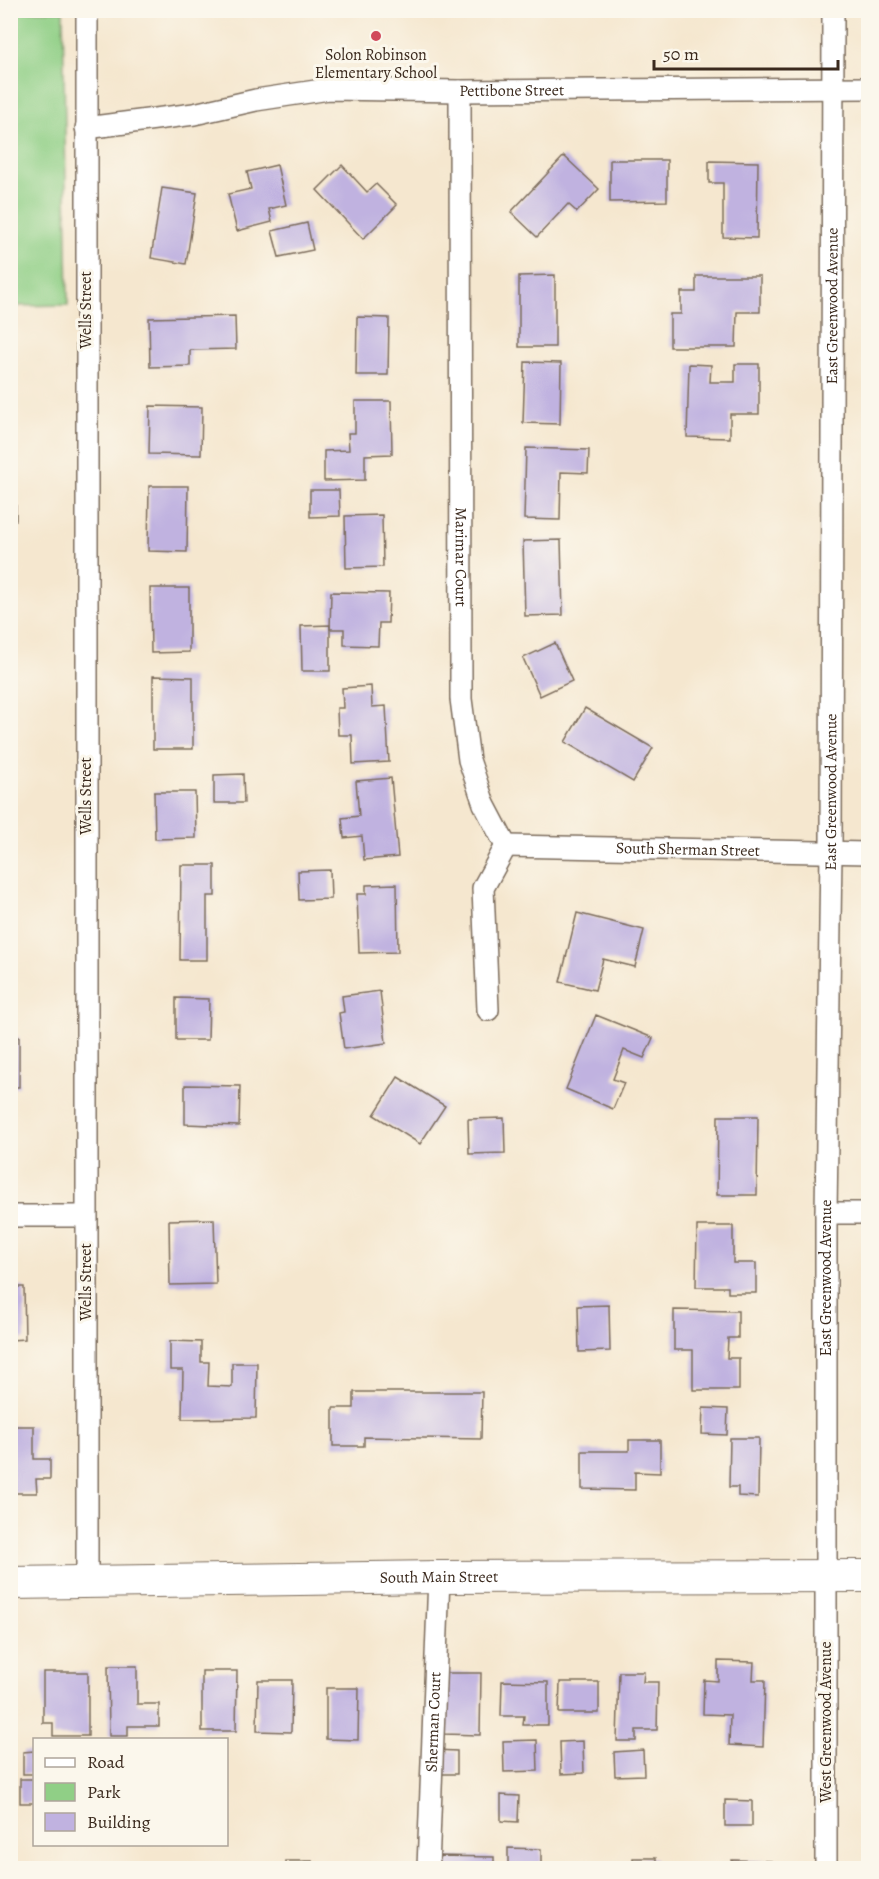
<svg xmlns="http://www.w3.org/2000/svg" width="879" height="1879" font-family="Alegreya,serif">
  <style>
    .green { fill: #90cf86; stroke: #667c52; stroke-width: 1.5 }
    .building { fill: #c0b2e0 }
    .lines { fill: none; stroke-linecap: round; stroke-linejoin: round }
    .street-casing { stroke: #7c6c5c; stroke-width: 24 }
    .secondary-casing { stroke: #7c6c5c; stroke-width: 34 }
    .street { stroke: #fff; stroke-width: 21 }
    .secondary { stroke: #fff; stroke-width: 32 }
    .poi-dot { fill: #d1495b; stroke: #fbf7ec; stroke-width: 2 }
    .labels { text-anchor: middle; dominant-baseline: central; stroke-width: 6; stroke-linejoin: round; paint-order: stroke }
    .poi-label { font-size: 16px; fill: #3b2a1e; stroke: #fbf7ec }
    .street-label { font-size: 16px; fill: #3b2a1e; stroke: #fbf7ec }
  </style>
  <rect width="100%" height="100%" fill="#fbf7ec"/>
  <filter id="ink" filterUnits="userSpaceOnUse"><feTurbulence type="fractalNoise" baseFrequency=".0167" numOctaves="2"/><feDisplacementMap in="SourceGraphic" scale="12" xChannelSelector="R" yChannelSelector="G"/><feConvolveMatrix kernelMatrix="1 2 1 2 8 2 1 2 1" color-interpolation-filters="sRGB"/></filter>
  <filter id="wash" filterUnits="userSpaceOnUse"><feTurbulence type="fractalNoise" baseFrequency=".008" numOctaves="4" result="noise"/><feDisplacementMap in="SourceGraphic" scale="24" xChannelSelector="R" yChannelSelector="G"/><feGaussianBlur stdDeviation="1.35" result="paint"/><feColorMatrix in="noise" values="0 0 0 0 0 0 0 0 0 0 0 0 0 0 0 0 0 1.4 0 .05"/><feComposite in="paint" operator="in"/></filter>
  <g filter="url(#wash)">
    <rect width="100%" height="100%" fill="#f5e7cf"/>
    <path class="green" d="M10,11H63L68,305L11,306Z"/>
    <g id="blocks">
      <g class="building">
        <path d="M564,156L599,189L577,212L568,204L537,237L511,212Z"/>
        <path d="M610,160H667V201L610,202Z"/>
        <path d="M709,161L758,162L757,238L723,237V183H709Z"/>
        <path d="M277,165L286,205L269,209L272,222L237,231L228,194L251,189L247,172Z"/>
        <path d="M342,165L367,192L376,184L397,205L363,239L317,190Z"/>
        <path d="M162,188L197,193L186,264L151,258Z"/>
        <path d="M307,223L313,250L279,257L272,231Z"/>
        <path d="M555,275V347H519V276Z"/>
        <path d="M696,276H760V312H737L736,347H670V314H681V292H696Z"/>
        <path d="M235,316L236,349L190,350V366L150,367L149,318Z"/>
        <path d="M357,317L389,318L388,375H356Z"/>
        <path d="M525,362L561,363L560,424L523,423Z"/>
        <path d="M689,364L711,365L710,382H735V364H759V414H730V438L687,437Z"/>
        <path d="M355,401H391L392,454L365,455V480L324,481V451L349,450L348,433H355Z"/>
        <path d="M150,406L202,407L201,455L149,454Z"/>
        <path d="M526,448L589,450L588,473L561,472L560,520L524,519Z"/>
        <rect x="10" y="477" width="6" height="43"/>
        <path d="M149,486H188L187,552L148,551Z"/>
        <path d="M310,490H339L340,516L310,517Z"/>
        <path d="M382,515L383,567L346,568L345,516Z"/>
        <path d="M561,540L563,615L525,616L523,541Z"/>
        <path d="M150,588H189V652L151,653Z"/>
        <path d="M331,592L389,593L388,623H379L378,646L344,645V629H330Z"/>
        <path d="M330,625V671H302L301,626Z"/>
        <path d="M555,643L572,681L540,696L523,658Z"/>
        <path d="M153,676L193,677V749H153Z"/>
        <path d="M371,686L372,707L386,706L389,762L353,764L352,735H338L337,708H343L342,688Z"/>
        <path d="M585,708L653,748L633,782L565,742Z"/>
        <path d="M243,774L244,803H214V775Z"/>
        <path d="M391,778L398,857L364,860L362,836L344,838L342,818L359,816L356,781Z"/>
        <path d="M154,792H195L196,838L155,839Z"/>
        <path d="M181,865H215V896H207V960H180Z"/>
        <path d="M330,870L331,899L299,900L298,871Z"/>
        <path d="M397,884L398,952L359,953L357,894H366V885Z"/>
        <path d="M577,913L644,930L635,967L603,959L595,990L560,982Z"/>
        <path d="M380,991L386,1043L344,1049L339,1013L344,1012L342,996Z"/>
        <path d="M176,998L209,999L208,1040H176Z"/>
        <path d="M596,1015L653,1038L644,1058L624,1050L613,1079L624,1083L613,1109L566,1089Z"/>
        <rect x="10" y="1037" width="9" height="50"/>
        <path d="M398,1077L445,1106L420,1144L374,1115Z"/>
        <path d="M185,1085L240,1086L239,1126L185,1124Z"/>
        <path d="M718,1116H758L757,1195H717Z"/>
        <path d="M504,1118L505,1153L469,1154L468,1119Z"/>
        <path d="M214,1219L216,1284L170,1285L169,1220Z"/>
        <path d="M697,1226H733V1263H756V1293H728V1287H696Z"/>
        <path d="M10,1287H24L25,1339L10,1340Z"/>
        <path d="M609,1305L610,1351L579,1352L578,1306Z"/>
        <path d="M674,1310L738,1311V1338H728L727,1358H739V1390H693V1350H674Z"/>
        <path d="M170,1341L201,1342V1362H209L208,1386L232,1387V1363H257L256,1418L182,1419L183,1370H170Z"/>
        <path d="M354,1392H482L481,1439L364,1437V1446H333V1408H354Z"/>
        <path d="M703,1408L728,1409L727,1435L702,1434Z"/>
        <path d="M10,1426H34V1459H50V1479H36L37,1493H11Z"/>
        <path d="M730,1438H759L758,1497L738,1496V1487H729Z"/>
        <path d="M629,1440H660V1473L635,1472V1490L582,1489V1451H629Z"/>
        <path d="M718,1661L754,1662L753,1680H765L763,1747L729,1745L730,1715L703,1714L704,1680L718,1681Z"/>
        <path d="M108,1666H137V1704H159V1726H128V1736H109Z"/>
        <path d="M202,1671H237L236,1731H202Z"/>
        <path d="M43,1672H88V1736H53V1723H43Z"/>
        <path d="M619,1672H644L643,1682H658L657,1730H636V1741H617Z"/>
        <path d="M445,1673H481L480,1735L443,1734Z"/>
        <path d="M258,1680H292L291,1732L257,1731Z"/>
        <path d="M502,1681L548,1682V1725H523L524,1716H501Z"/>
        <path d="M560,1682H599V1713H559Z"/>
        <path d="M326,1688H359L358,1740L326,1739Z"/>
        <path d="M537,1740L538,1771L504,1772L503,1741Z"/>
        <path d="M583,1741L584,1773L561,1774L560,1742Z"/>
        <path d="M434,1750L457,1751V1774H433Z"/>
        <path d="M643,1750L644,1775L615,1776L614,1752Z"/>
        <path d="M34,1751V1774H23V1752Z"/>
        <rect x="20" y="1779" width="14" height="24"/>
        <path d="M501,1795L519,1796L518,1822L501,1821Z"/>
        <path d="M725,1800L752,1801V1826H725Z"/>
        <path d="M508,1848L541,1849V1868H508Z"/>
        <path d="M437,1856L494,1857V1868H437Z"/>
        <rect x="633" y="1858" width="23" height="10"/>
        <path d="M732,1860L771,1861V1868H732Z"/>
        <rect x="286" y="1861" width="26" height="7"/>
        <rect x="561" y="1865" width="36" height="3"/>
      </g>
    </g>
  </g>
  <g filter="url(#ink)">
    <use href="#blocks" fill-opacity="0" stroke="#7c6c5c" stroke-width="1.5"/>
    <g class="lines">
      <defs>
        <g id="street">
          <path d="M87,10V1582"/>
          <path id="s1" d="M460,91L461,699L469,760L484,804L506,846"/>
          <path id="s2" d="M86,128L194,114L256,100L329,89L460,91L868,88"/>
          <path id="s3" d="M506,846L868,853"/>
          <path d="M488,1010L483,888L506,846"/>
          <path d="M826,1213H868"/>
          <path d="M10,1216H85"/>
          <path id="s4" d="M428,1868L439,1577"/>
          <path id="s5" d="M826,1868V1213L831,852L833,10"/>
        </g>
        <g id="secondary">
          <path id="s6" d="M10,1583L439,1577L868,1576"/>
        </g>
      </defs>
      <use href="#street" class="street-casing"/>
      <use href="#secondary" class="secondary-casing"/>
      <use href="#street" class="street"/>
      <use href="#secondary" class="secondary"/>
    </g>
  </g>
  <circle class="poi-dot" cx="376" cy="36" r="6"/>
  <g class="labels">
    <g class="poi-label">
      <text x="376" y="55">Solon Robinson<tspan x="376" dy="18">Elementary School</tspan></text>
    </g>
    <g class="street-label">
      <text stroke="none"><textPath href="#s2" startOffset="429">Pettibone Street</textPath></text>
      <text stroke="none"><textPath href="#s5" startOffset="1562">East Greenwood Avenue</textPath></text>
      <text transform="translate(86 310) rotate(-90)">Wells Street</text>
      <text stroke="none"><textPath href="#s1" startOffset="466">Marimar Court</textPath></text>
      <text stroke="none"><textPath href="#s5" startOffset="1076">East Greenwood Avenue</textPath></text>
      <text transform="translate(86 796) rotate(-90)">Wells Street</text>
      <text stroke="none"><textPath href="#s3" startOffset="182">South Sherman Street</textPath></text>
      <text stroke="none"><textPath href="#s5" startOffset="590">East Greenwood Avenue</textPath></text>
      <text transform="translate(86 1282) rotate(-90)">Wells Street</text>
      <text stroke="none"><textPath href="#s6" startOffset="429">South Main Street</textPath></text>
      <text transform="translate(826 1722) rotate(-90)">West Greenwood Avenue</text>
      <text stroke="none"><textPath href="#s4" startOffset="146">Sherman Court</textPath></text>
    </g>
  </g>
  <rect width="879" height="1879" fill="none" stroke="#fbf7ec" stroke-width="36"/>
  <rect x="33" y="1738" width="195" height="108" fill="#fbf7ec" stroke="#aea59a" stroke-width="1.5"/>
  <rect x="45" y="1758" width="30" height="9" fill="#ffffff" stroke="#aea59a" stroke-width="1.5"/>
  <text x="87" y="1768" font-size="18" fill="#3b2a1e">Road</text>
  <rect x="45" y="1783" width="30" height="18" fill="#90cf86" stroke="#aea59a" stroke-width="1.5"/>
  <text x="87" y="1798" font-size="18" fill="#3b2a1e">Park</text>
  <rect x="45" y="1813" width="30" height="18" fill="#c0b2e0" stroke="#aea59a" stroke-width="1.5"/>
  <text x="87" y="1828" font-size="18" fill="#3b2a1e">Building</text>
  <path d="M654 60v9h184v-9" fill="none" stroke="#3b2a1e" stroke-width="3"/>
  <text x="663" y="60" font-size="18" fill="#3b2a1e" stroke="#fbf7ec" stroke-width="4.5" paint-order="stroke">50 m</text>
</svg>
